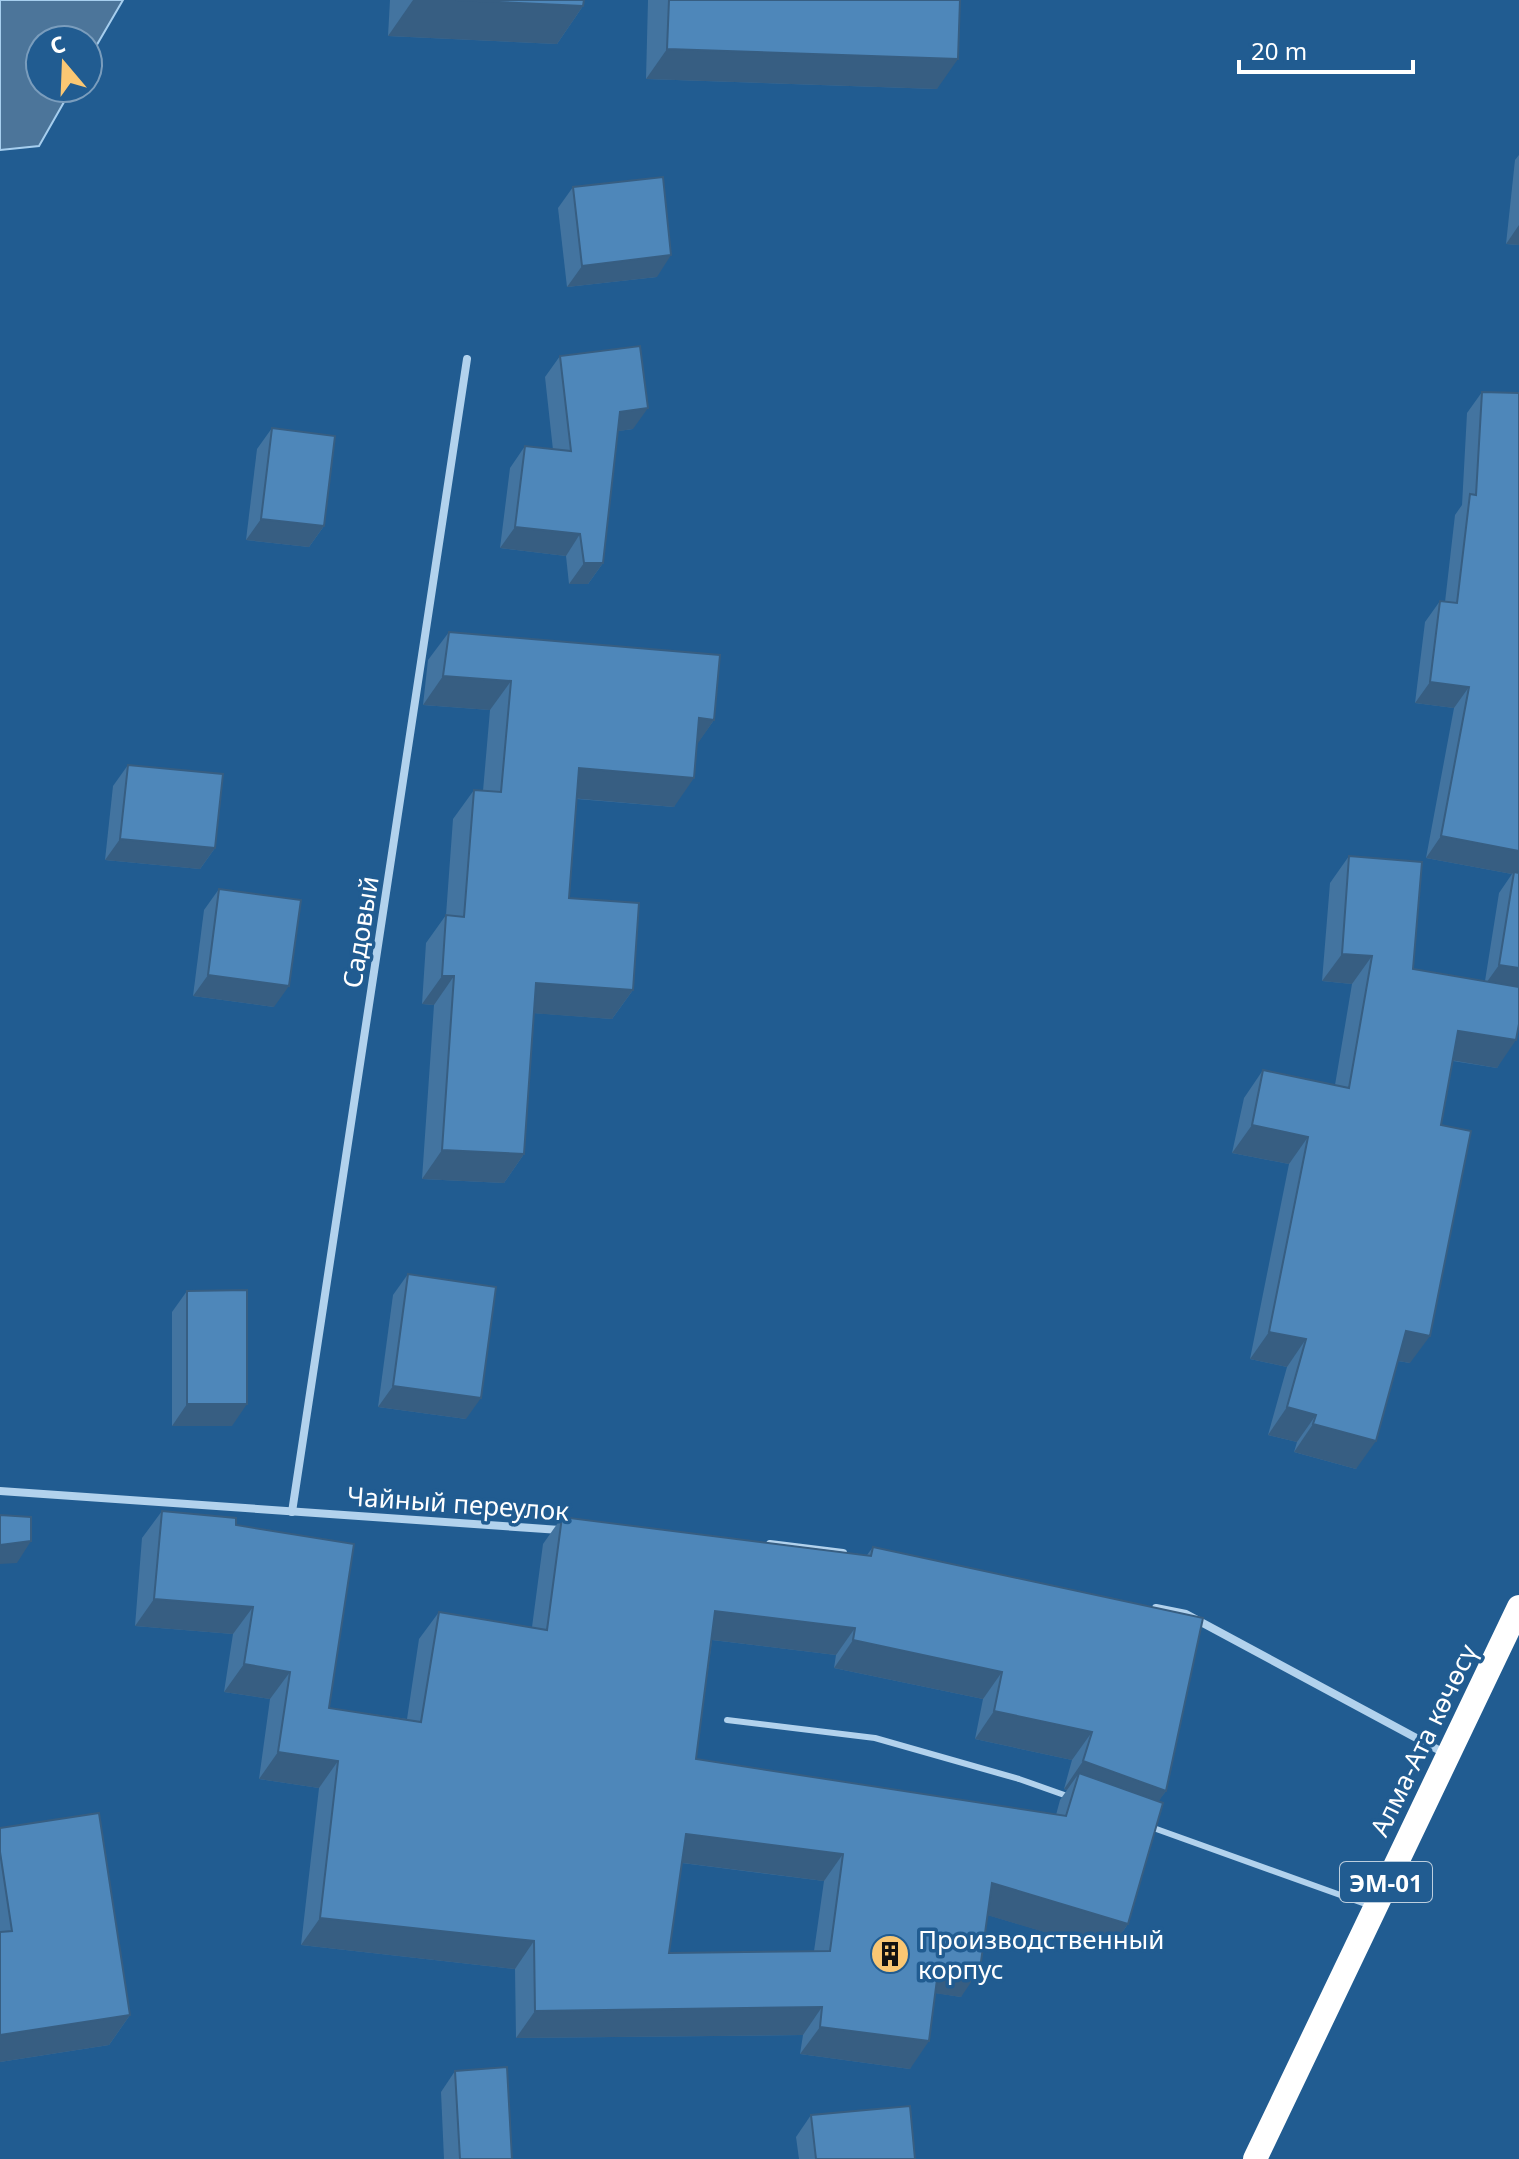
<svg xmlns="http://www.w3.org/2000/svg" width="1519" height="2159" font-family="'Noto Sans',sans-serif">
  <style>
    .water { fill: #4c759a; stroke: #a6ceee; stroke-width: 2 }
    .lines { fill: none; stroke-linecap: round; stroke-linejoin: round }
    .lane { stroke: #b2d2ed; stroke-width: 6 }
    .street { stroke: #b2d2ed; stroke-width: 8 }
    .highway { stroke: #fff; stroke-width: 24 }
    .wall { fill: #4374a0; fill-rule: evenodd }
    .shaded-wall { fill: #375e82 }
    .building { fill: #4e87ba; stroke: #375e82; stroke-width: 2; fill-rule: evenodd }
    .labels { text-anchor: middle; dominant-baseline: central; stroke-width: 7; stroke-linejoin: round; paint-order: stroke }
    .shield { fill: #215c91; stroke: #bccede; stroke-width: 2 }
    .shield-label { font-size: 24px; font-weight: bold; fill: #fff }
    .street-label { font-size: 26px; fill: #fff; stroke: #215c91 }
    .poi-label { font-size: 26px; fill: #fff; stroke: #215c91; text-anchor: start }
  </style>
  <rect width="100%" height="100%" fill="#215c91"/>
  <path class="water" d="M0,0H123L88,60V40H40V88H72L39,146L0,150Z"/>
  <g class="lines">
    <g class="lane">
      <path d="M727,1720L875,1738L1019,1779L1070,1797"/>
      <path d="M1148,1826L1371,1906"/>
    </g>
    <g class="street">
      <path d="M0,1491L560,1530"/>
      <path d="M292,1512L467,359"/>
      <path d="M770,1544L843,1553"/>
      <path d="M1156,1608L1186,1614L1446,1754"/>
    </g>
    <path class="highway" d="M1255,2159L1519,1607"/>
  </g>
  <g class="wall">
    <path d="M390,0H584L583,6L557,44L388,36Z"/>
    <path d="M648,0H960L937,89L646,79Z"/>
    <path d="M1519,155V245L1506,244L1515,160Z"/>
    <path d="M573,187L657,277L567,287L558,208Z"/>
    <path d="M560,356L633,429L618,431L603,563L588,584H569L566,556L500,548L510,468L525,446L553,450L545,377Z"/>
    <path d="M1482,392L1519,393V1024L1497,1068L1453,1061L1441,1125L1410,1363L1398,1361L1356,1469L1294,1452L1297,1442L1268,1435L1287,1367L1250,1359L1289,1164L1232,1153L1244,1098L1263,1070L1335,1085L1352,984L1322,981L1330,883L1349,856L1413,969L1485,981L1499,893L1512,874L1426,858L1454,708L1415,703L1425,622L1440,601L1445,602L1455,515L1462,505L1467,413Z"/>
    <path d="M272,428L324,526L309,547L246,540L257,449Z"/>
    <path d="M449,632L714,720L696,745L674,807L577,799L569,898L633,990L612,1019L534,1013L524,1154L504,1183L422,1179L434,1005L422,1004L426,943L446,915L453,819L474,790L483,791L490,710L423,705L428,660Z"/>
    <path d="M128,765L215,848L200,869L105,860L113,786Z"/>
    <path d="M219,889L274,1007L193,996L204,910Z"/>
    <path d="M408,1274L466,1419L378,1407L393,1295Z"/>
    <path d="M187,1291L232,1426H172V1312Z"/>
    <path d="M162,1511L236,1525L329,1708L407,1719L419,1639L439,1612L532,1627L543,1544L562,1517L867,1555L873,1547L1166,1791L1158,1801L1128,1924L1109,1951L988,1915L961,1997L936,1993L910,2069L800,2054L803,2035L516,2038L515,1969L301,1945L319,1788L259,1779L270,1699L224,1692L233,1634L135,1626L142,1538ZM712,1640L836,1655L834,1668L983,1699L975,1739L1072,1760L1064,1789L1067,1790L1060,1800L1056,1815L696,1759ZM682,1863L824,1881L814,1951L669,1953Z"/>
    <path d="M0,1852L130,2015L109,2045L0,2062Z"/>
    <path d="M455,2071L512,2159H444L441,2092Z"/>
    <path d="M811,2115L915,2159H799L796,2137Z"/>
  </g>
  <g class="shaded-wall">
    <path d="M413,0H456L583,6L557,44L388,36Z"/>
    <path d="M667,49L958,59L937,89L646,79Z"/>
    <path d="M1519,225V245L1506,244Z"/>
    <path d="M671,255L657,277L567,287L582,266Z"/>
    <path d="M648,408L633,429L605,433L620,412Z"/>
    <path d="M261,519L324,526L309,547L246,540Z"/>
    <path d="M515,527L580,534L566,556L500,548Z"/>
    <path d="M584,563H603L588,584H569Z"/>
    <path d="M443,676L511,681L490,710L423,705Z"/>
    <path d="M1430,682L1469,687L1454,708L1415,703Z"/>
    <path d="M699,718L714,720L694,749Z"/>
    <path d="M579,768L694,778L674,807L559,797Z"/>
    <path d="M1441,836L1519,851V875L1514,872L1512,874L1426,858Z"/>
    <path d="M120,839L215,848L200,869L105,860Z"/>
    <path d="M1342,954L1372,956L1352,984L1322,981Z"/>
    <path d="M1499,965L1519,968V992L1484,986Z"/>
    <path d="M208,975L289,986L274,1007L193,996Z"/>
    <path d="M442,976H454L434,1005L422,1004Z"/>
    <path d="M536,983L633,990L612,1019L516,1012Z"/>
    <path d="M1458,1031L1516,1040L1497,1068L1439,1058Z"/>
    <path d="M1252,1125L1308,1137L1289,1164L1232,1153Z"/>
    <path d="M442,1150L524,1154L504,1183L422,1179Z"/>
    <path d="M1406,1331L1430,1336L1410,1363L1387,1359Z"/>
    <path d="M1269,1332L1306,1339L1287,1367L1250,1359Z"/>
    <path d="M393,1386L481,1398L466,1419L378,1407Z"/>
    <path d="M187,1404H247L232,1426H172Z"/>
    <path d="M1287,1407L1316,1415L1297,1442L1268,1435Z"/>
    <path d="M1313,1424L1376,1441L1356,1469L1294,1452Z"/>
    <path d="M31,1541L17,1563L0,1564V1545Z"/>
    <path d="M154,1599L253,1607L233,1634L135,1626Z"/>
    <path d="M715,1611L855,1628L836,1655L696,1638Z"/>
    <path d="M853,1640L1002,1672L983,1699L834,1668Z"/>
    <path d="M244,1664L290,1672L270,1699L224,1692Z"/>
    <path d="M994,1711L1092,1732L1072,1760L975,1739Z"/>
    <path d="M278,1752L338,1761L319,1788L259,1779Z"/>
    <path d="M1083,1761L1166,1791L1146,1819L1079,1773L1067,1790L1064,1789Z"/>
    <path d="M686,1834L843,1854L824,1881L667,1861Z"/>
    <path d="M992,1883L1128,1924L1109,1951L973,1911Z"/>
    <path d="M320,1918L534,1941L515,1969L301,1945Z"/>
    <path d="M939,1964L980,1969L961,1997L920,1991Z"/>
    <path d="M822,2007L803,2035L516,2038L535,2011Z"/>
    <path d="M130,2015L109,2045L0,2062V2035Z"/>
    <path d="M820,2027L929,2041L910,2069L800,2054Z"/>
  </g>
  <g class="building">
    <path d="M456,0H584L583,6Z"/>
    <path d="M669,0H960L958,59L667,49Z"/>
    <path d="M663,177L671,255L582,266L573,187Z"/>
    <path d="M640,346L648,408L620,412L603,563H584L580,534L515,527L525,446L571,451L560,356Z"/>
    <path d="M1482,392L1519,393V851L1441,836L1469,687L1430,682L1440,601L1457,603L1470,494L1476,495Z"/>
    <path d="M272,428L335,436L324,526L261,519Z"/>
    <path d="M449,632L720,655L714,720L699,718L694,778L579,768L569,898L639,903L633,990L536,983L524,1154L442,1150L454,976H442L446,915L464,917L474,790L501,792L511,681L443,676Z"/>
    <path d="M128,765L223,774L215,848L120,839Z"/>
    <path d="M1349,856L1422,862L1413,969L1519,987V1024L1516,1040L1458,1031L1441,1125L1471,1131L1430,1336L1406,1331L1376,1441L1313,1424L1316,1415L1287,1407L1306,1339L1269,1332L1308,1137L1252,1125L1263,1070L1349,1088L1372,956L1342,954Z"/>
    <path d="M1514,872L1519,873V968L1499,965Z"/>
    <path d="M219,889L301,900L289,986L208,975Z"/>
    <path d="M408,1274L496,1287L481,1398L393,1386Z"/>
    <path d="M247,1290V1404H187V1291Z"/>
    <path d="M162,1511L236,1518V1525L354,1544L329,1708L421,1722L439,1612L547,1630L562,1517L871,1556L873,1547L1203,1618L1166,1791L1083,1761L1092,1732L994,1711L1002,1672L853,1640L855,1628L715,1611L696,1759L1066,1816L1079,1773L1163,1803L1128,1924L992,1883L980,1969L939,1964L929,2041L820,2027L822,2007L535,2011L534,1941L320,1918L338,1761L278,1752L290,1672L244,1664L253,1607L154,1599ZM686,1834L843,1854L830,1951L669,1953Z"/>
    <path d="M0,1515L31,1517V1541L0,1545Z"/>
    <path d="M99,1813L130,2015L0,2035V1932L12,1931L0,1852V1828Z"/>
    <path d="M507,2067L512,2159H460L455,2071Z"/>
    <path d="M910,2106L915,2159H816L811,2115Z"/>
  </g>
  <defs>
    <symbol id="building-disc" viewBox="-11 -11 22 22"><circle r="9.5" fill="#fac773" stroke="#215c91"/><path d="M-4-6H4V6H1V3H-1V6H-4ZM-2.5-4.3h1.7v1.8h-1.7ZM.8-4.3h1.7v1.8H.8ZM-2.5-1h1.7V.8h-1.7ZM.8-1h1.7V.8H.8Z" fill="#111"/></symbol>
  </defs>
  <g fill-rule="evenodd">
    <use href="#building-disc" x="868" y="1932" width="44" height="44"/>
  </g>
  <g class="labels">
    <rect class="shield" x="1340" y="1862" width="92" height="40" rx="6"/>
    <g class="shield-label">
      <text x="1386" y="1882">ЭМ-01</text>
    </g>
    <g class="street-label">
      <text transform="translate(360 932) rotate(-81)">Садовый</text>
      <text transform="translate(458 1503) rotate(4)">Чайный переулок</text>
      <text transform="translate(1423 1740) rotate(-64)">Алма-Ата көчөсү</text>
    </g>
    <g class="poi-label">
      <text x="918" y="1939">Производственный<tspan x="918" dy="30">корпус</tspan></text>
    </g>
  </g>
  <g transform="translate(64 64) rotate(341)"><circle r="38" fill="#215c91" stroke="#7a9dbd" stroke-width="2"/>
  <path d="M0-6L14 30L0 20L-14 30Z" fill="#fac773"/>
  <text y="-12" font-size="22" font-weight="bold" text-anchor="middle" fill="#ffffff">С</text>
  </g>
  <path d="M1239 60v12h174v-12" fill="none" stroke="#ffffff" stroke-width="4"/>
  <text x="1251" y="60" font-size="24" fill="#ffffff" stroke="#215c91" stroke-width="6" paint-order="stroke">20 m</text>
</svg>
